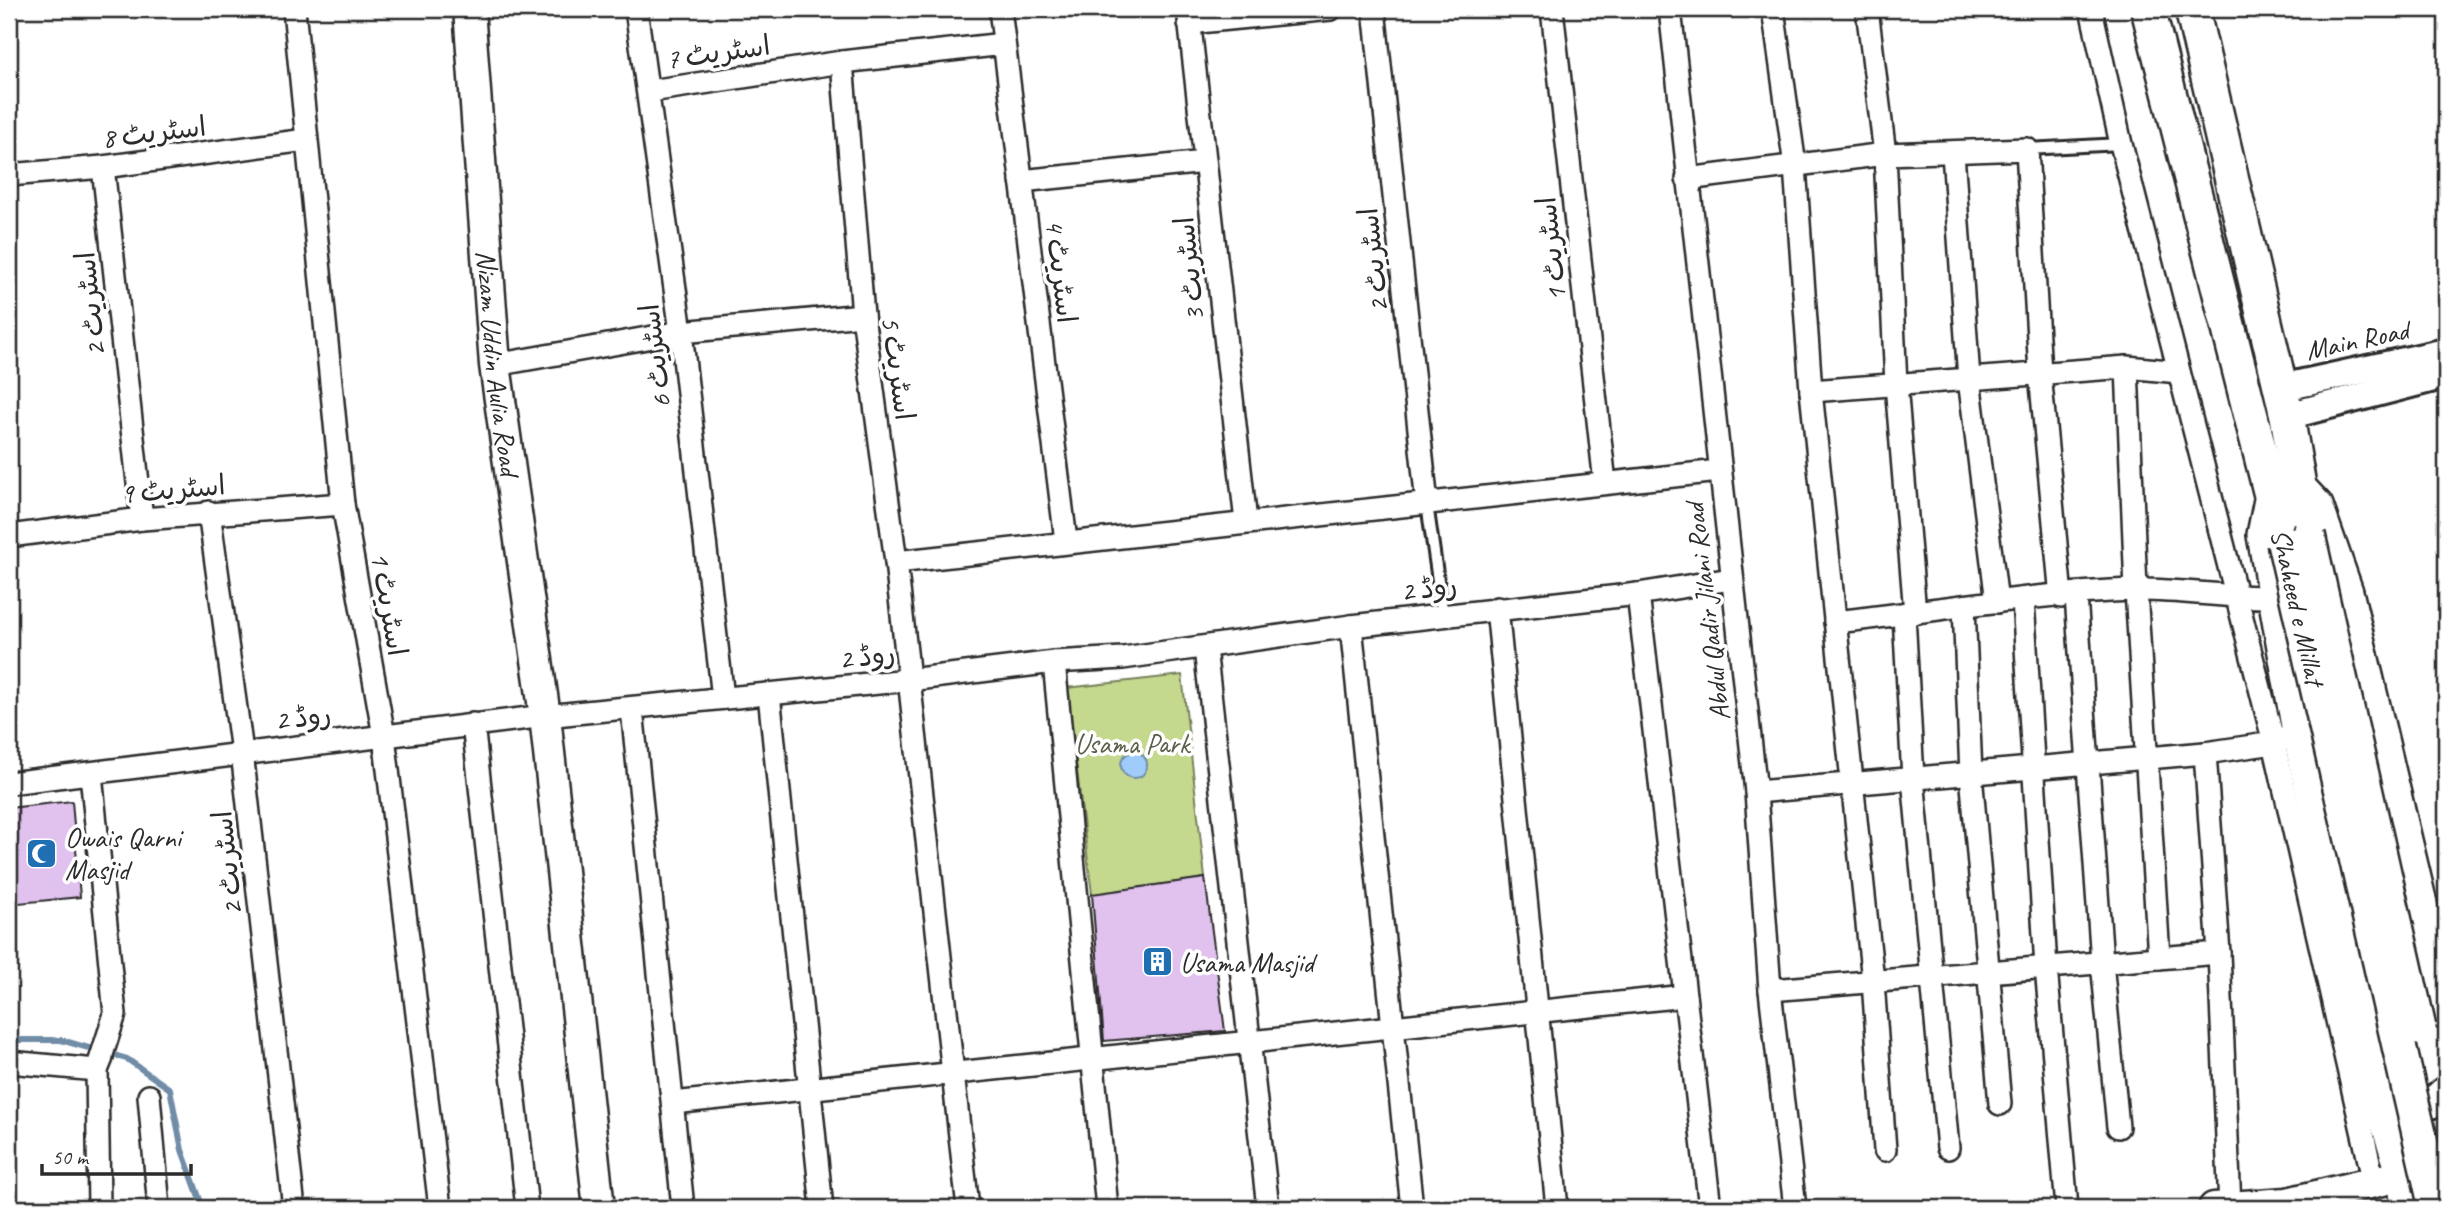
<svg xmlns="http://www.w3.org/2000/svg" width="2455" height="1217" font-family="Caveat,'Playpen Sans Arabic',sans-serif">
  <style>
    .green { fill: #c4d88e; stroke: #78825c; stroke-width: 2 }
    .water { fill: #9fccfa; stroke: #718ca7; stroke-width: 2 }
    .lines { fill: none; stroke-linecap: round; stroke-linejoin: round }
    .stream { stroke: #718ca7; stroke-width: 6 }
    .building { fill: #e1c2ef; stroke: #2b2b2b; stroke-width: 2 }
    .service-casing { stroke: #2b2b2b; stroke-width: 16 }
    .minor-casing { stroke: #2b2b2b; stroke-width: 26 }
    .tertiary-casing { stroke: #2b2b2b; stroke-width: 32 }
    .secondary-casing { stroke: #2b2b2b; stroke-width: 35 }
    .primary-casing { stroke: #2b2b2b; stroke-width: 38 }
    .service { stroke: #fff; stroke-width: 10 }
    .minor { stroke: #fff; stroke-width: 21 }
    .tertiary { stroke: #fff; stroke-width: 26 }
    .secondary { stroke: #fff; stroke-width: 30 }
    .primary { stroke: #fff; stroke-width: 33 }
    .primary-bridge-casing { stroke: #2b2b2b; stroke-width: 38; stroke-linecap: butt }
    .primary-bridge { stroke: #fff; stroke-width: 33 }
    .labels { text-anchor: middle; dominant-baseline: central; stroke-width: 7; stroke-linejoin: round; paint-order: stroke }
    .street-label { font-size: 28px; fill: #2b2b2b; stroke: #fff }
    .park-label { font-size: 28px; fill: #595f49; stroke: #fff }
    .poi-label { font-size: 28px; fill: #2b2b2b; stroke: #fff; text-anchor: start }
  </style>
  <rect width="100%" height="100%" fill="#fff"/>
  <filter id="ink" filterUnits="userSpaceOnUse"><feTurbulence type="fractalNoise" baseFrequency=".0143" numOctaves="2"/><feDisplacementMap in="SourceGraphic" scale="14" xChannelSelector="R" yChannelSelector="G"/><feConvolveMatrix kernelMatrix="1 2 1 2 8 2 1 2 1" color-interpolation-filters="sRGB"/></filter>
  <g filter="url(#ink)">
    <path class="green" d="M1182,675L1205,878L1092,894L1067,688Z"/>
    <circle class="water" cx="1134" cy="765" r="13"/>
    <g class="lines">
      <path class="stream" d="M9,1040H61L127,1059L170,1089L182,1150L203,1208"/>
    </g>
    <g class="building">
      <path d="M72,801L80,897L9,904V808Z"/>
      <path d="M1205,878L1225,1031L1104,1041L1092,894Z"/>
    </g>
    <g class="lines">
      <defs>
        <g id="service">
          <path d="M2027,149L2121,144"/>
          <path d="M1427,504L1443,615"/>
        </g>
        <g id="minor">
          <path d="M294,9L343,504L384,736L440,1208"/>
          <path d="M636,9L681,332L723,698"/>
          <path d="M1000,9L1066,541"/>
          <path d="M1188,9L1246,522"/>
          <path d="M1374,9L1427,504"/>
          <path d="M1552,9L1605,483"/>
          <path d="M1670,9L1756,792L1770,990L1795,1208"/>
          <path d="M1773,9L1795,166L1811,391L1873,981L1885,1150"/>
          <path d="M1867,9L1885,154L1896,384L1915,613"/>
          <path d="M2091,9L2121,144L2274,743L2374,1183"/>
          <path d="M1189,23L1331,9"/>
          <path d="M842,62L863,315L896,562L968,1208"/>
          <path d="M650,91L842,62L1004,44"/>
          <path d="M1953,153L1969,379L1997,602"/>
          <path d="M103,167L142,519"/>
          <path d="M9,175L103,167L306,140"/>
          <path d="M1687,179L1885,154L2027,149L2040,373L2061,597"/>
          <path d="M1021,181L1205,162"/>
          <path d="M495,365L681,332L863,315"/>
          <path d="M2127,367L2136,590L2159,958"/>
          <path d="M1811,391L2127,367L2179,372"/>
          <path d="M209,512L242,752L294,1208"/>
          <path d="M9,536L142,519L343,504"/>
          <path d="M896,562L1719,471"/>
          <path d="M1638,594L1710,1208"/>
          <path d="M2076,596L2102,962L2118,1127"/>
          <path d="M2023,600L2046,967L2067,1208"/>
          <path d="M1964,606L1971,774L2000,1104"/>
          <path d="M1497,608L1557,1208"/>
          <path d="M1904,615L1913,778L1948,1148"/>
          <path d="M1835,622C1935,611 2034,593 2134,590C2181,589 2227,598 2274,597"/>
          <path d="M1351,626L1412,1208"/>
          <path d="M1205,648L1268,1208"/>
          <path d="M1054,662L1107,1208"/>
          <path d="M769,694L822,1208"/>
          <path d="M632,709L683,1208"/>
          <path d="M473,724L527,1208"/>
          <path d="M2205,753L2219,953L2230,1207"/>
          <path d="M91,774L115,1014L97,1070L99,1208"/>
          <path d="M9,783L545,716L909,680L1054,662L1123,658L1351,626L1638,594L1731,579"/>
          <path d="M1756,792L2205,753L2274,743L2286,737"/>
          <path d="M1770,990L2219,953"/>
          <path d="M9,1062L97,1070L102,1058"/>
          <path d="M149,1096L159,1208"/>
          <path d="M673,1103L1685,996"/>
        </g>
        <g id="tertiary">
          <path d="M2280,388L2446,352"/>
          <path d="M2287,416L2446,375"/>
        </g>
        <g id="secondary">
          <path id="s1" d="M469,9L495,365L545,716L599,1208"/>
          <path d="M2390,1102C2411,1114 2431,1107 2446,1091"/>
          <path d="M2214,1208L2287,1203L2404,1175"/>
        </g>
        <g id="primary">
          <path d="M2148,9L2277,519"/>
          <path d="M2192,9L2287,416L2303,509"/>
          <path d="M2298,487L2316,506L2346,592L2446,1013"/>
          <path d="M2271,500L2264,535L2299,731L2377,1089L2404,1175L2408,1208"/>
        </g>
      </defs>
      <use href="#service" class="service-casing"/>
      <use href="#minor" class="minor-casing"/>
      <use href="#tertiary" class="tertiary-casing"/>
      <use href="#secondary" class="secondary-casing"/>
      <use href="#primary" class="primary-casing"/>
      <use href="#service" class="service"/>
      <use href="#minor" class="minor"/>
      <use href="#tertiary" class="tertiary"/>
      <use href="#secondary" class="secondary"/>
      <use href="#primary" class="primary"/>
      <defs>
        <g id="primary-bridge">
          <path d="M2308,535L2419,1028"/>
          <path d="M2284,542L2436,1208"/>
        </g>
      </defs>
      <use href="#primary-bridge" class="primary-bridge-casing"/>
      <use href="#primary-bridge" class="primary-bridge"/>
    </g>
  </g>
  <defs>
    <symbol id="mosque-square" viewBox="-11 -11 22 22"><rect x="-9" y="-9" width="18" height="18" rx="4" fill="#1f6fb2" stroke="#fff"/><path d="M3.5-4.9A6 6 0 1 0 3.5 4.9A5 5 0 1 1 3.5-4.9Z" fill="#fff"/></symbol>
    <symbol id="building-square" viewBox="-11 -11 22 22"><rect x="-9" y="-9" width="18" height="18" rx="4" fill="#1f6fb2" stroke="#fff"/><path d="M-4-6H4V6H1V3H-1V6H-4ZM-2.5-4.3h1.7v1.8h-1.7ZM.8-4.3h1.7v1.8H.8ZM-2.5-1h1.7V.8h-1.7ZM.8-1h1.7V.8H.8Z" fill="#fff"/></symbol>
  </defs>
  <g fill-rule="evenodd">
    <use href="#mosque-square" x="24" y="836" width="35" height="35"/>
    <use href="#building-square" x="1140" y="944" width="35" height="35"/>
  </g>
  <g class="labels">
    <g class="street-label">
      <text transform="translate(718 52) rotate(-8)">اسٹریٹ 7</text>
      <text transform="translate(154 132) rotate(-7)">اسٹریٹ 8</text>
      <text transform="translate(1551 249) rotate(-96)">اسٹریٹ 1</text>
      <text transform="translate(1373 260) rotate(-96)">اسٹریٹ 2</text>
      <text transform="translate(1189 269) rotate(-96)">اسٹریٹ 3</text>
      <text transform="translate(1061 271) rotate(83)">اسٹریٹ 4</text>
      <text transform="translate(90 304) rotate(-96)">اسٹریٹ 2</text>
      <text transform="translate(2357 340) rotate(-12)">Main Road</text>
      <text transform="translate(655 356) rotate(-97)">اسٹریٹ 6</text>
      <text stroke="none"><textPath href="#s1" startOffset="355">Nizam Uddin Aulia Road</textPath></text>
      <text transform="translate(898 368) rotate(82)">اسٹریٹ 5</text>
      <text transform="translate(173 489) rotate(-5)">اسٹریٹ 9</text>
      <text transform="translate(1429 588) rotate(-7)">روڈ 2</text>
      <text transform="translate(389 604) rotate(80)">اسٹریٹ 1</text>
      <text transform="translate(2298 607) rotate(77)">Shaheed e Millat</text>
      <text transform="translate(1707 612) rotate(-97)">Abdul Qadir Jilani Road</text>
      <text transform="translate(867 656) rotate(-6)">روڈ 2</text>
      <text transform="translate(303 717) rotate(-6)">روڈ 2</text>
      <text transform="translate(227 863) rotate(-96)">اسٹریٹ 2</text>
    </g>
    <g class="park-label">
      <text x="1132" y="743">Usama Park</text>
    </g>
    <g class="poi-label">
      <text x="65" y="837">Owais Qarni<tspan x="65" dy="32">Masjid</tspan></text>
      <text x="1180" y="962">Usama Masjid</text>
    </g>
  </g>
  <rect width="2455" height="1217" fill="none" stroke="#fff" stroke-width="35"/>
  <rect x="18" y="18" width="2420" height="1182" fill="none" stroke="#2b2b2b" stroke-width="2.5" filter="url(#ink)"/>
  <path d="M42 1164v10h149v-10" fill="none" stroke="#2b2b2b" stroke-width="3.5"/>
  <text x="52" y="1164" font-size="21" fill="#2b2b2b" stroke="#ffffff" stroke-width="5" paint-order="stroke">50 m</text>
</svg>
